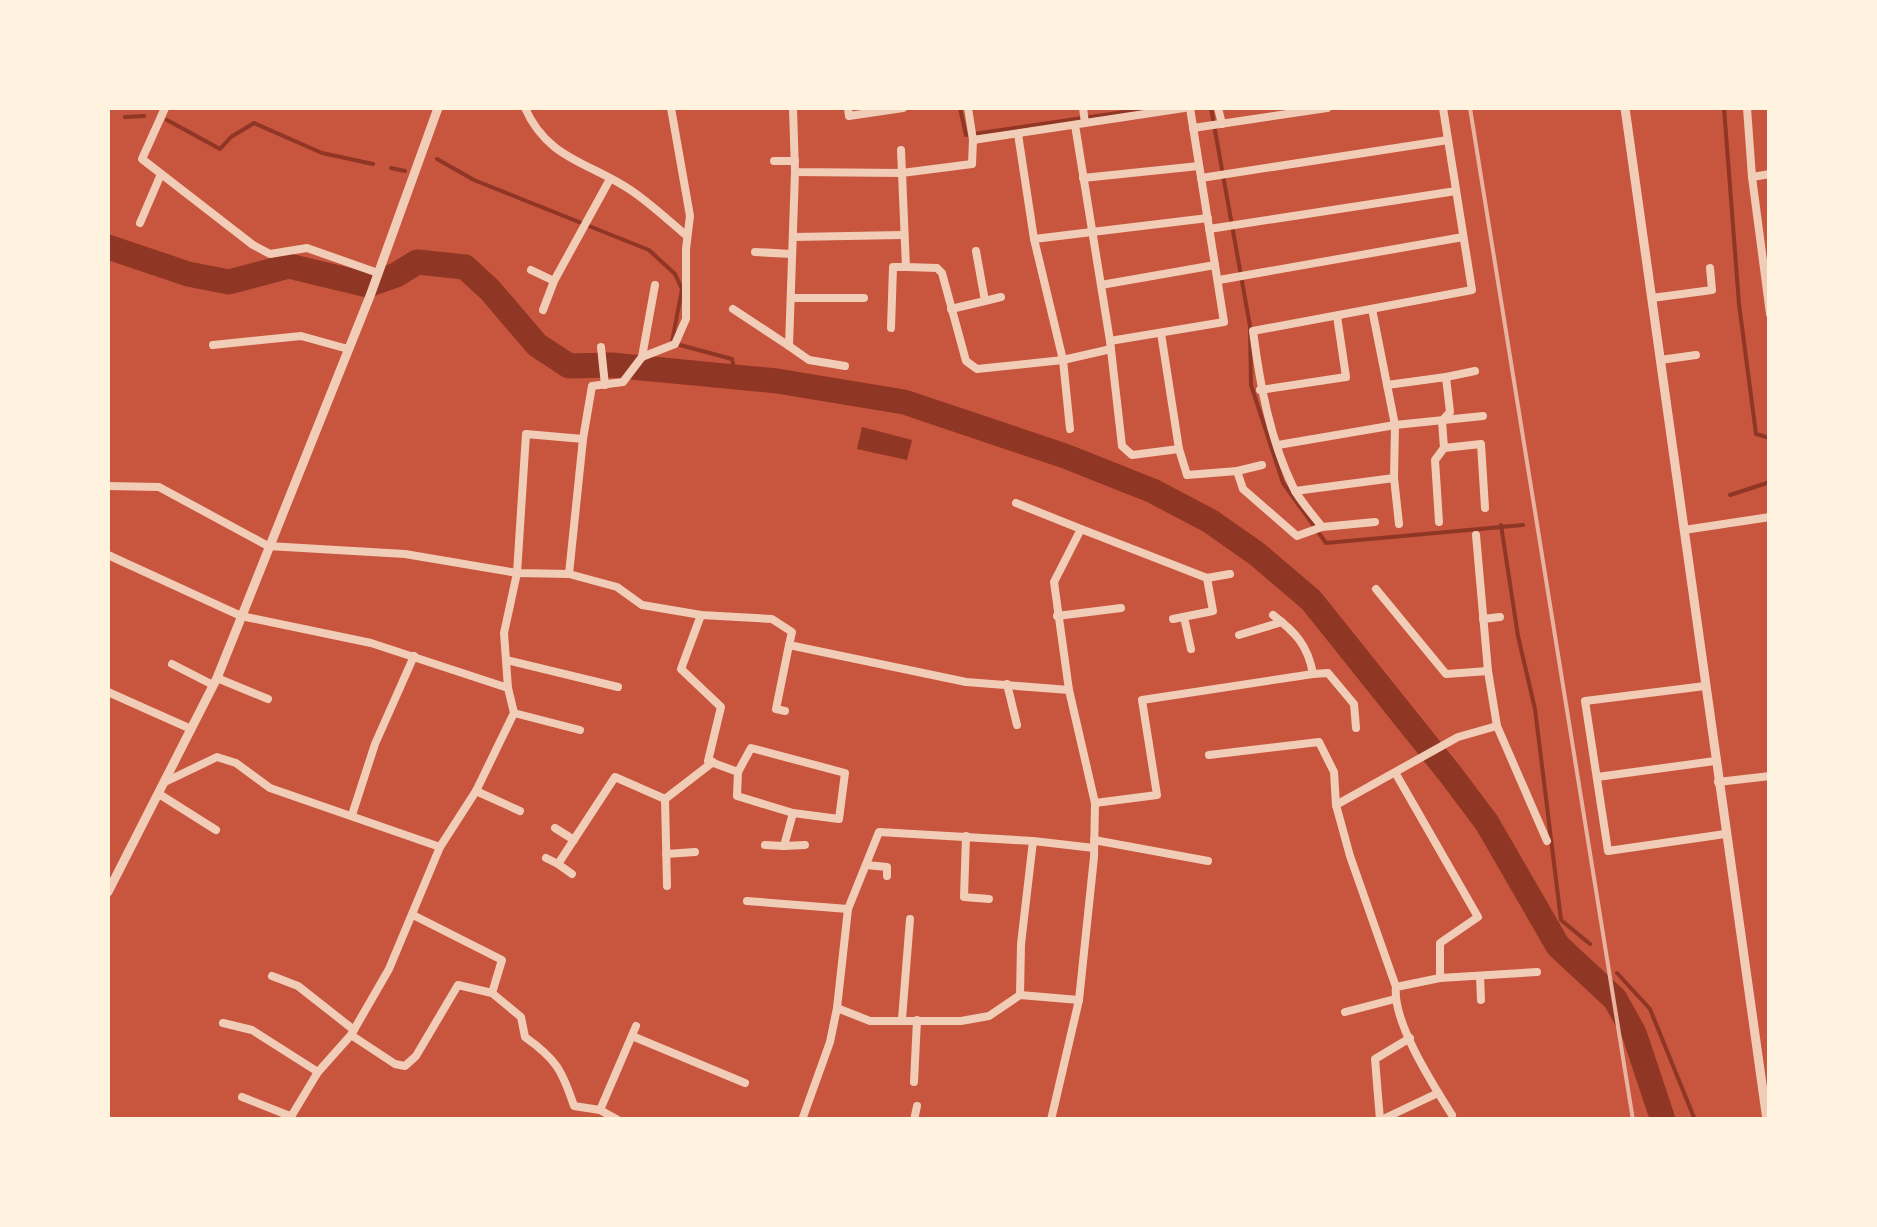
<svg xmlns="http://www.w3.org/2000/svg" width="1877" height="1227" font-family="Bitter,serif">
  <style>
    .water { fill: #8f3625 }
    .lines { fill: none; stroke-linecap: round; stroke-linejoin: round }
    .stream { stroke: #8f3625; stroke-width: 4 }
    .river { stroke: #8f3625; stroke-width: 25 }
    .minor { stroke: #f1ccb7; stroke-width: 8 }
    .tertiary { stroke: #f1ccb7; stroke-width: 9 }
    .rail { stroke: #e9b49f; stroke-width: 4 }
  </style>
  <rect width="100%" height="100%" fill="#c8553d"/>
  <path class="water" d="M862,427L912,440L907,460L857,449Z"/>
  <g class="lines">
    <g class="stream">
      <path d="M960,108L966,135L1152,108"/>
      <path d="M1211,108L1250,326L1251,385L1283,483L1326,543L1523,525"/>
      <path d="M1724,108L1739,304L1756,434L1770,438"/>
      <path d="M125,117L144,116"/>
      <path d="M167,120L220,149L231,137L254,123L322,153L373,164"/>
      <path d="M437,159L474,180L649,250L675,274L682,289L672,342"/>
      <path d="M391,168L405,171"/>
      <path d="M680,345L732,359L736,377"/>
      <path d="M1730,495L1770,482"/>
      <path d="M1501,525L1518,636L1535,709L1561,920L1590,944"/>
      <path d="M1617,973L1650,1009L1695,1120"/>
    </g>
    <path class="river" d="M108,247L188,274L229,282L289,266L368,285L396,275L417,262L465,267L490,290L537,345L569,366L611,365L777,381L904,402L1065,456L1153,491L1210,521L1257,554L1311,600L1451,775L1487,823L1558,946L1615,999L1634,1033L1663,1120"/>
    <g class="minor">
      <path d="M165,108L142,159L253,245L270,254L307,248L378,273"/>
      <path d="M525,108C548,160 590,162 632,191C651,204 669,221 687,236"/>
      <path d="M793,108L795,172L902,173L901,150"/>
      <path d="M848,108L849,116L903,108"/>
      <path d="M968,108L973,140L1184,108"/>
      <path d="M1083,108L1085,123"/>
      <path d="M1218,108L1222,124"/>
      <path d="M1747,108L1752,177"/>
      <path d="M1075,125L1110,341L1122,446L1132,455L1179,449"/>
      <path d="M1193,128L1327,108"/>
      <path d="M1018,134L1034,239L1063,360L1111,349"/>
      <path d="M973,140L972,164L902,173L906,267L937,268L942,273L966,361L977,369L1063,360L1070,429"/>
      <path d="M774,161H795"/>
      <path d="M1770,174L1752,177L1770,314"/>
      <path d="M1083,178L1199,166"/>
      <path d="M1201,178L1448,140"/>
      <path d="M140,223L161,174"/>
      <path d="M1209,229L1456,191"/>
      <path d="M793,237L903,235"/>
      <path d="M1034,239L1208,218"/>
      <path d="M755,252L792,254"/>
      <path d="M531,270L554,281"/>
      <path d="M1219,280L1463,237"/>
      <path d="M1101,285L1215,265"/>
      <path d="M791,298H864"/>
      <path d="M1652,298L1712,290L1710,268"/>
      <path d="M985,301L1001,297"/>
      <path d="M733,309L789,346L795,172"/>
      <path d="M951,309L985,301L976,251"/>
      <path d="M1372,309L1395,425L1394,478L1399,524"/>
      <path d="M543,310L554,281L610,179"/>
      <path d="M891,328L893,267H906"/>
      <path d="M1161,333L1179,449L1187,475L1237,471L1243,489L1297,536L1322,527L1375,522"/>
      <path d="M1110,341L1224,322L1190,108"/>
      <path d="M213,345L301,336L348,349"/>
      <path d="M789,346L809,360L845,366"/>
      <path d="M601,347L605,385"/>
      <path d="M642,357L675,344L686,319V249L690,216L671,108"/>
      <path d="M1660,360L1696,355"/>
      <path d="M1446,377L1475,371"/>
      <path d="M1387,385L1446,377L1450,412L1442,421L1444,448"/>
      <path d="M1260,390L1346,377L1337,316"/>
      <path d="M583,439L592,386L623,382L642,357L655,285"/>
      <path d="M1278,445L1395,425L1483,416"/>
      <path d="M1237,471L1262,465"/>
      <path d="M108,486L159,487L268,546L405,554L517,573L569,574L617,587L642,605L701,615L772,619L792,632L789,645L966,682L1069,690L1054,582L1081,529L1207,578L1230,574"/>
      <path d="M1295,491L1394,478"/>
      <path d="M1016,503L1081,529"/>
      <path d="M1439,522L1435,460L1444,448L1481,444L1485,508"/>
      <path d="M1322,527C1313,515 1301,502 1294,489C1270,440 1260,385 1253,331L1472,290L1443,108"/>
      <path d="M1684,530L1770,517"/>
      <path d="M1476,535L1488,671L1497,726L1547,841"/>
      <path d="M108,555L241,616L371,643L508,688L504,633L517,573L526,434L583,439L569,574"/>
      <path d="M1376,589L1446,674L1488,671"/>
      <path d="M701,615L681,669L721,707L708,761L738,772L737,796L793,813L839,819L845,773L751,748L738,772"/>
      <path d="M1057,616L1121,608"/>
      <path d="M1184,617L1191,649"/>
      <path d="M1173,619L1213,611L1207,578"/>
      <path d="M1483,619L1500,617"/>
      <path d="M1239,635L1282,622"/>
      <path d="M506,660L618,687"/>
      <path d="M172,664L213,685"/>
      <path d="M1313,674L1328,673L1354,704L1356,728"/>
      <path d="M217,678L268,699"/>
      <path d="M1007,684L1017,725"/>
      <path d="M1705,686L1585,701L1608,851L1725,834"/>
      <path d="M108,692L191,729"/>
      <path d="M785,711L776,709L789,645"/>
      <path d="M514,713L580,730"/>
      <path d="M1209,755L1319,742L1334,772L1336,805"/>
      <path d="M1597,777L1715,761"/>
      <path d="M165,782L217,757L236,763L270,788L440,847L476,791L514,713L508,688"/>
      <path d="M1718,782L1770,776"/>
      <path d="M476,791L520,811"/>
      <path d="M159,794L216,830"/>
      <path d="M665,799L667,886"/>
      <path d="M1095,803L1157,795L1142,700L1313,674C1308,645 1295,632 1273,615"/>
      <path d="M793,813L784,846L805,845"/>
      <path d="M352,815L375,744L414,656"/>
      <path d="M555,828L574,840"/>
      <path d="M966,836L964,897L989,899"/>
      <path d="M1094,840L1208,861"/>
      <path d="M765,845L784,846"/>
      <path d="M666,854L695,852"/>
      <path d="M546,858L558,864L615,777L665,799L713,762"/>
      <path d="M558,864L572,874"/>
      <path d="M866,865L887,867V876"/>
      <path d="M747,901L848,909"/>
      <path d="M413,915L502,960L492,993L521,1017L525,1037C556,1059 562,1070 574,1106L600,1110L618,1120"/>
      <path d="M272,976L298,986L354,1030"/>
      <path d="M1480,976L1481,1000"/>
      <path d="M1440,978L1537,972"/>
      <path d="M1396,987L1440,978V943L1478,917L1396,774"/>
      <path d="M1020,995L1021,944L1033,841"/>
      <path d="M1079,1000L1020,995L989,1016L961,1021H870L837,1008L848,909L879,832L1033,841L1094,848"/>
      <path d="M1345,1012L1395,999"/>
      <path d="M902,1019L910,919"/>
      <path d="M223,1023L252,1030L318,1072"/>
      <path d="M351,1035L395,1064L405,1066L416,1056L458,985L492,993"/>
      <path d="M632,1036L745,1083"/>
      <path d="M914,1082L917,1020"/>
      <path d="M242,1097L290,1116"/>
      <path d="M600,1110L636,1026"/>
      <path d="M1452,1115C1433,1085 1392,1021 1396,987L1350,856L1336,805L1458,737L1497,726"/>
      <path d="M289,1120L318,1072L351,1035L389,969L440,847"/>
      <path d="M802,1120L830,1042L837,1008"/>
      <path d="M914,1120L917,1106"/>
      <path d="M1051,1120L1079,1000L1094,857L1095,803L1069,690"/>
      <path d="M1380,1120L1375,1059L1410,1038"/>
      <path d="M1381,1120L1438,1093"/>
    </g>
    <g class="tertiary">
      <path d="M1625,108L1767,1120"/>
      <path d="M108,892L217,678L370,296L438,108"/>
    </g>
    <path class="rail" d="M1470,108L1633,1120"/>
  </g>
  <rect width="1877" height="1227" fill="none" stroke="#fff3e0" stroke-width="220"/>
</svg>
